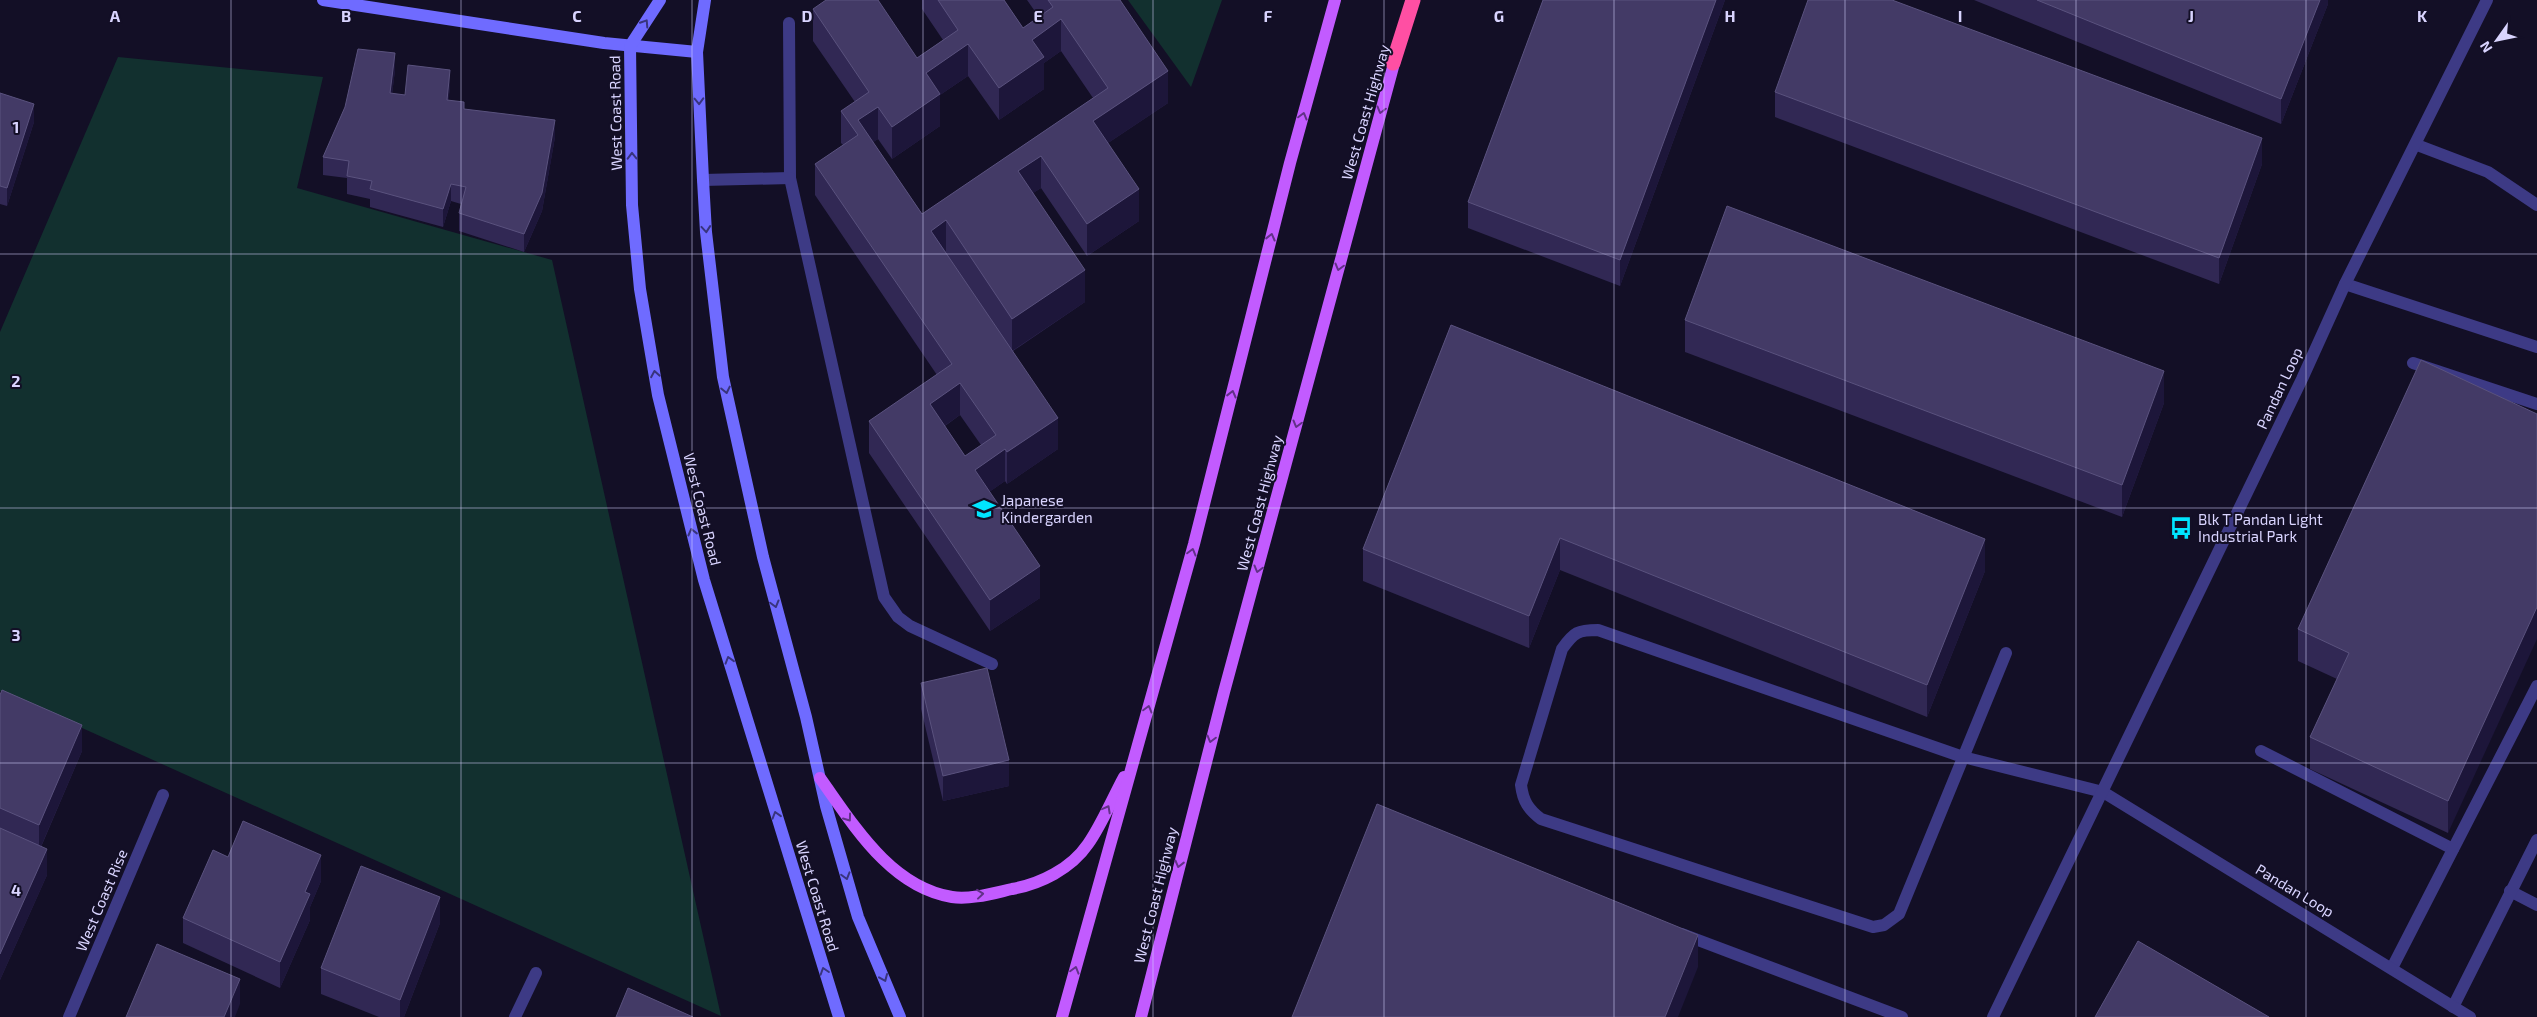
<svg xmlns="http://www.w3.org/2000/svg" width="2537" height="1017" font-family="'Exo 2',sans-serif">
  <style>
    .green { fill: #12302f }
    .lines { fill: none; stroke-linecap: round; stroke-linejoin: round }
    .lane { stroke: #3d3a85; stroke-width: 12 }
    .street { stroke: #3d3a85; stroke-width: 12 }
    .secondary { stroke: #6f6bff; stroke-width: 12 }
    .primary { stroke: #c25bff; stroke-width: 12 }
    .highway { stroke: #ff4fa3; stroke-width: 15 }
    .wall { fill: #312854; fill-rule: evenodd }
    .shaded-wall { fill: #1d163a }
    .building { fill: #433a66; stroke: #5a527e; fill-rule: evenodd }
    .oneway { stroke: #38347d }
    .oneway2 { stroke: #623188 }
    .grid { fill: none; stroke: #d9d4ff; stroke-width: 1; stroke-opacity: 0.55 }
    .labels { text-anchor: middle; dominant-baseline: central; stroke-width: 4; stroke-linejoin: round; paint-order: stroke }
    .street-label { font-size: 15px; fill: #d9d4ff; stroke: #130f26 }
    .poi-label { font-size: 15px; fill: #d9d4ff; stroke: #130f26; text-anchor: start }
    .grid-label { font-size: 16px; text-anchor: middle; font-weight: bold; fill: #d9d4ff; stroke: #130f26; stroke-width: 4; stroke-linejoin: round; paint-order: stroke }
  </style>
  <rect width="100%" height="100%" fill="#130f26"/>
  <g class="green">
    <path d="M1128,0H1222L1191,87Z"/>
    <path d="M118,57L323,77L297,188L552,260L721,1016L0,691V332Z"/>
  </g>
  <g class="lines">
    <g class="lane">
      <path d="M789,23L790,178L884,597L898,617L910,626L992,664"/>
      <path d="M2417,145L2488,172L2537,205"/>
      <path d="M703,180L790,178"/>
      <path d="M2345,284L2537,347"/>
      <path d="M2413,363L2537,404"/>
      <path d="M2006,653L1899,914L1884,925L1873,927L1541,819C1528,809 1523,801 1521,785L1562,649C1574,632 1578,630 1598,630L1963,757L2103,792"/>
      <path d="M2261,751L2453,849"/>
      <path d="M2510,891L2537,905"/>
      <path d="M1682,934L1902,1017"/>
      <path d="M2392,968L2537,686"/>
      <path d="M2453,1007L2537,840"/>
    </g>
    <g class="street">
      <path d="M2103,792L2470,1017"/>
      <path d="M69,1017L163,795"/>
      <path d="M515,1017L536,973"/>
      <path d="M1993,1017L2302,379L2345,284L2487,0"/>
    </g>
    <g class="secondary">
      <path d="M323,0L604,43L697,52"/>
      <path d="M660,0L630,46L632,205L640,289L658,395L704,580L839,1017"/>
      <path d="M705,0L697,52L703,180L706,232L723,377L763,557L806,717L826,806L858,917L900,1017"/>
    </g>
    <g class="primary">
      <path d="M820,778C853,824 890,887 952,897C970,900 994,893 1012,889C1040,884 1071,869 1088,844C1102,824 1112,799 1124,777"/>
      <path d="M1062,1017L1194,544L1290,163L1335,0"/>
      <path d="M1141,1017L1224,692L1396,56"/>
    </g>
    <path class="highway" d="M1393,63L1413,0"/>
  </g>
  <g class="wall">
    <path d="M922,0H1004L1023,28L1039,17L1027,0H1120L1168,103L1108,143L1139,221L1087,256L1041,188L1033,193L1085,302L1013,351L1058,449L1007,484L1005,481L989,492L1040,598L990,631L869,453V421L937,375L815,195V164L843,145L841,143V111L855,102L813,41V9L917,58L943,40L922,9ZM1061,51L1093,98L922,214L873,142L878,139L892,159L940,126V95L968,76L999,120L1044,89V63ZM960,415L981,445L965,456L945,426Z"/>
    <path d="M1543,0H1725L1620,286L1468,228V202Z"/>
    <path d="M1974,0H2328V4L2281,124Z"/>
    <path d="M395,70L392,94L405,95L450,88L448,100L464,109L555,137L542,211L524,252L459,231V213L461,204L451,201L443,227L370,207V199L347,194V178L323,175V157Z"/>
    <path d="M1775,92L2262,164L2219,284L1775,117Z"/>
    <path d="M0,93L34,122L7,206L0,204Z"/>
    <path d="M1685,320L2164,403L2122,517L1685,352Z"/>
    <path d="M1451,325L1985,571L1927,717L1560,570L1529,648L1363,581V549Z"/>
    <path d="M2537,414L2448,833L2310,769V737L2337,679L2298,661V629Z"/>
    <path d="M921,683L1009,786L943,801L921,709Z"/>
    <path d="M0,695L82,751L41,847L47,875L0,980Z"/>
    <path d="M228,857L321,881L310,907V920L280,988L183,943V918Z"/>
    <path d="M440,923L404,1017H379L321,994V968Z"/>
  </g>
  <g class="shaded-wall">
    <path d="M1716,0H1725L1620,286V260Z"/>
    <path d="M2320,0H2328V4L2281,124V99Z"/>
    <path d="M1061,19V51L1044,63V89L999,120V88L1032,40Z"/>
    <path d="M968,44V76L940,95V126L892,159V127L926,73Z"/>
    <path d="M395,53V70L390,111V93Z"/>
    <path d="M450,70V88L447,118V100Z"/>
    <path d="M1168,71V103L1093,153V121Z"/>
    <path d="M34,104V122L7,206V188Z"/>
    <path d="M878,107V139L858,152V120Z"/>
    <path d="M555,120V137L542,211L524,252V234Z"/>
    <path d="M2262,138V164L2219,284V258Z"/>
    <path d="M1041,156V188L1018,203V171Z"/>
    <path d="M451,184V201L443,227V209Z"/>
    <path d="M1139,189V221L1087,256V224Z"/>
    <path d="M946,220V252L931,231Z"/>
    <path d="M1085,270V302L1012,351V319Z"/>
    <path d="M2164,371V403L2122,517V485Z"/>
    <path d="M960,383V415L930,436V404Z"/>
    <path d="M1058,418V449L1007,484V452Z"/>
    <path d="M1005,449V481L975,502V470Z"/>
    <path d="M1560,538V570L1529,648V616Z"/>
    <path d="M1985,539V571L1927,717V685Z"/>
    <path d="M1040,566V598L990,631V600Z"/>
    <path d="M2537,607V639L2448,833V801Z"/>
    <path d="M82,725V751L39,851V825Z"/>
    <path d="M1009,760V786L943,801V776Z"/>
    <path d="M47,849V875L0,980V954Z"/>
    <path d="M321,855V881L310,907V920L280,988V962L305,892Z"/>
    <path d="M440,897V923L404,1017H400V1000Z"/>
    <path d="M1698,935V967L1678,1017H1665Z"/>
    <path d="M240,979V1004L235,1017H224Z"/>
  </g>
  <g class="building">
    <path d="M826,0H878L917,58L958,30L938,0H1004L1023,28L1053,7L1048,0H1120L1168,71L1093,121L1139,189L1087,224L1041,156L1018,171L1085,270L1012,319L946,220L931,231L1058,418L1007,452L1005,449L975,470L1040,566L990,600L869,421L952,364L815,164L858,135L841,111L869,92L813,9ZM1061,19L1108,88L922,214L858,120L878,107L892,127L940,94L926,73L968,44L999,88L1044,57L1032,40ZM960,383L996,435L965,456L930,404Z"/>
    <path d="M1543,0H1716L1620,260L1468,202Z"/>
    <path d="M1808,0H1892L2262,138L2219,258L1775,92Z"/>
    <path d="M2037,0H2320L2281,99Z"/>
    <path d="M358,49L395,53L390,93L405,95L408,65L450,70L447,100L464,102V109L555,120L542,193L524,234L459,213L466,187L451,184L443,209L370,189L372,181L347,176L349,161L323,157L345,107Z"/>
    <path d="M0,93L34,104L7,188L0,186Z"/>
    <path d="M1727,206L2164,371L2122,485L1685,320Z"/>
    <path d="M1451,325L1985,539L1927,685L1560,538L1529,616L1363,549Z"/>
    <path d="M2421,360L2537,414V607L2448,801L2310,737L2349,653L2298,629Z"/>
    <path d="M987,668L1009,760L943,776L921,683Z"/>
    <path d="M2,690L82,725L39,825L0,808V695Z"/>
    <path d="M1377,804L1698,935L1665,1017H1292Z"/>
    <path d="M243,821L321,855L305,892L310,894L280,962L183,918L213,850L228,857Z"/>
    <path d="M0,828L47,849L0,954Z"/>
    <path d="M361,866L440,897L400,1000L321,968Z"/>
    <path d="M2138,941L2269,1017H2095Z"/>
    <path d="M157,944L240,979L224,1017H126Z"/>
    <path d="M628,988L693,1017H616Z"/>
  </g>
  <defs><path id="oneway-chevron" d="M-2-3.5L2.5 0L-2 3.5" fill="none" stroke-width="1.6" stroke-linecap="round" stroke-linejoin="round" transform="scale(1.25)"/></defs>
  <g class="oneway">
    <use href="#oneway-chevron" transform="translate(645 23) rotate(-57)"/>
    <use href="#oneway-chevron" transform="translate(699 101) rotate(88)"/>
    <use href="#oneway-chevron" transform="translate(632 156) rotate(-91)"/>
    <use href="#oneway-chevron" transform="translate(706 229) rotate(85)"/>
    <use href="#oneway-chevron" transform="translate(655 374) rotate(-100)"/>
    <use href="#oneway-chevron" transform="translate(726 390) rotate(78)"/>
    <use href="#oneway-chevron" transform="translate(692 532) rotate(-104)"/>
    <use href="#oneway-chevron" transform="translate(775 604) rotate(75)"/>
    <use href="#oneway-chevron" transform="translate(729 660) rotate(-107)"/>
    <use href="#oneway-chevron" transform="translate(776 815) rotate(-107)"/>
    <use href="#oneway-chevron" transform="translate(846 876) rotate(74)"/>
    <use href="#oneway-chevron" transform="translate(824 971) rotate(-108)"/>
    <use href="#oneway-chevron" transform="translate(884 978) rotate(67)"/>
  </g>
  <g class="oneway2">
    <use href="#oneway-chevron" transform="translate(1381 110) rotate(105)"/>
    <use href="#oneway-chevron" transform="translate(1303 116) rotate(-75)"/>
    <use href="#oneway-chevron" transform="translate(1271 237) rotate(-76)"/>
    <use href="#oneway-chevron" transform="translate(1339 267) rotate(105)"/>
    <use href="#oneway-chevron" transform="translate(1232 394) rotate(-76)"/>
    <use href="#oneway-chevron" transform="translate(1297 424) rotate(105)"/>
    <use href="#oneway-chevron" transform="translate(1192 552) rotate(-75)"/>
    <use href="#oneway-chevron" transform="translate(1258 569) rotate(105)"/>
    <use href="#oneway-chevron" transform="translate(1148 709) rotate(-75)"/>
    <use href="#oneway-chevron" transform="translate(1211 739) rotate(105)"/>
    <use href="#oneway-chevron" transform="translate(1107 809) rotate(-62)"/>
    <use href="#oneway-chevron" transform="translate(848 818) rotate(54)"/>
    <use href="#oneway-chevron" transform="translate(1179 864) rotate(104)"/>
    <use href="#oneway-chevron" transform="translate(980 894) rotate(-6)"/>
    <use href="#oneway-chevron" transform="translate(1075 970) rotate(-74)"/>
  </g>
  <path class="grid" d="M231,0V1017M461,0V1017M692,0V1017M923,0V1017M1153,0V1017M1384,0V1017M1614,0V1017M1845,0V1017M2076,0V1017M2306,0V1017M0,254H2537M0,508H2537M0,763H2537"/>
  <defs>
    <symbol id="school-bare" viewBox="-9 -9 18 18"><path d="M0-5L7-2L0 1L-7-2ZM-4 1L0 2.5L4 1V4Q0 6-4 4Z" fill="#00e5ff" stroke="#130f26" stroke-width="2.5" paint-order="stroke"/></symbol>
    <symbol id="bus-bare" viewBox="-9 -9 18 18"><path d="M-5-6H5V4H4V6H2V4H-2V6H-4V4H-5ZM-3.5-4V0h7V-4ZM-3.5 1.2v1.5H-2V1.2ZM2 1.2v1.5H3.5V1.2Z" fill="#00e5ff" stroke="#130f26" stroke-width="2.5" paint-order="stroke"/></symbol>
  </defs>
  <g fill-rule="evenodd">
    <use href="#school-bare" x="968" y="493" width="32" height="32"/>
    <use href="#bus-bare" x="2165" y="512" width="32" height="32"/>
  </g>
  <g class="labels">
    <g class="street-label">
      <text transform="translate(1365 112) rotate(-74)">West Coast Highway</text>
      <text transform="translate(615 113) rotate(-91)">West Coast Road</text>
      <text transform="translate(2279 388) rotate(-65)">Pandan Loop</text>
      <text transform="translate(1259 503) rotate(-75)">West Coast Highway</text>
      <text transform="translate(703 509) rotate(76)">West Coast Road</text>
      <text transform="translate(2295 890) rotate(31)">Pandan Loop</text>
      <text transform="translate(1155 895) rotate(-76)">West Coast Highway</text>
      <text transform="translate(818 896) rotate(73)">West Coast Road</text>
      <text transform="translate(101 900) rotate(-67)">West Coast Rise</text>
    </g>
    <g class="poi-label">
      <text x="1001" y="500">Japanese<tspan x="1001" dy="17">Kindergarden</tspan></text>
      <text x="2198" y="519">Blk T Pandan Light<tspan x="2198" dy="17">Industrial Park</tspan></text>
    </g>
  </g>
  <g class="grid-label">
    <text x="115" y="22">A</text>
    <text x="346" y="22">B</text>
    <text x="577" y="22">C</text>
    <text x="807" y="22">D</text>
    <text x="1038" y="22">E</text>
    <text x="1268" y="22">F</text>
    <text x="1499" y="22">G</text>
    <text x="1730" y="22">H</text>
    <text x="1960" y="22">I</text>
    <text x="2191" y="22">J</text>
    <text x="2422" y="22">K</text>
    <text x="16" y="133">1</text>
    <text x="16" y="387">2</text>
    <text x="16" y="641">3</text>
    <text x="16" y="896">4</text>
  </g>
  <g transform="translate(2497 40) rotate(237)" stroke="#130f26" stroke-width="4" paint-order="stroke">
  <path d="M0-4L9 19L0 12L-9 19Z" fill="#d9d4ff"/>
  <text y="-8" font-size="14" font-weight="bold" text-anchor="middle" fill="#d9d4ff">N</text>
  </g>
</svg>
